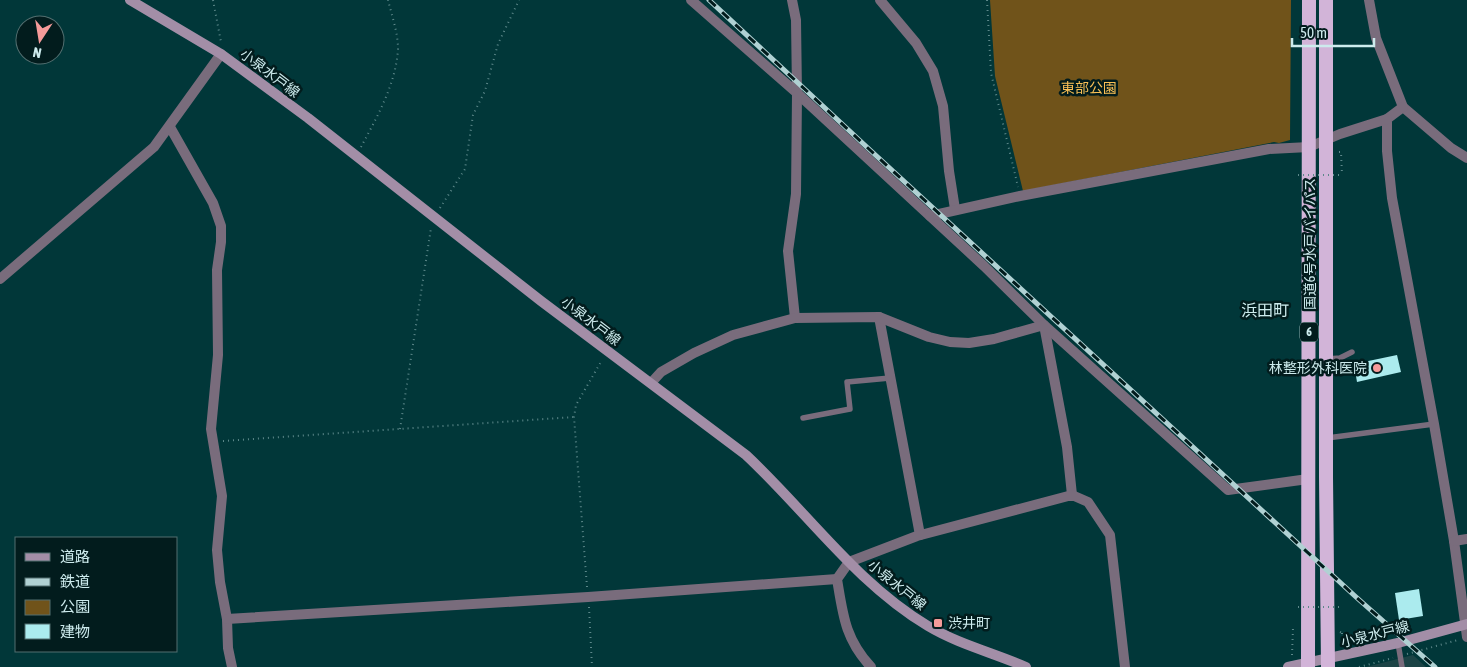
<svg xmlns="http://www.w3.org/2000/svg" width="1467" height="667" font-family="'Asap Condensed','Noto Sans JP',sans-serif">
  <style>
    .built { fill: #1c4446 }
    .green { fill: #70531a }
    .building { fill: #abebee }
    .lines { fill: none; stroke-linecap: round; stroke-linejoin: round }
    .path { stroke: #5d888a; stroke-width: 2; stroke-dasharray: 1 4; stroke-linecap: butt }
    .service { stroke: #796c7c; stroke-width: 5.5 }
    .minor { stroke: #796c7c; stroke-width: 10 }
    .secondary { stroke: #a38ea7; stroke-width: 10 }
    .trunk { stroke: #d2b4d8; stroke-width: 14 }
    .rail-casing { stroke: #b0d1d3; stroke-width: 5 }
    .rail { stroke: #021c1d; stroke-width: 3; stroke-dasharray: 9; stroke-linecap: butt }
    .path-bridge { stroke: #5d888a; stroke-width: 2; stroke-dasharray: 1 4; stroke-linecap: butt }
    .poi-dot { fill: #f59b9a; stroke: #021c1d; stroke-width: 2 }
    .labels { text-anchor: middle; dominant-baseline: central; stroke-width: 5; stroke-linejoin: round; paint-order: stroke }
    .shield { fill: #021c1d; stroke: #90adaf; stroke-width: 1 }
    .shield-label { font-size: 12px; font-weight: bold; fill: #cdebed }
    .street-label { font-size: 14px; fill: #cdebed; stroke: #021c1d }
    .park-label { font-size: 14px; fill: #f9c056; stroke: #021c1d }
    .poi-label { font-size: 14px; fill: #cdebed; stroke: #021c1d; text-anchor: end }
    .quarter-label { font-size: 16px; fill: #cdebed; stroke: #021c1d }
  </style>
  <rect width="100%" height="100%" fill="#013739"/>
  <path class="built" d="M1413,655L1426,667H1366Z"/>
  <path class="green" d="M990,0H1291L1290,140L1279,143L1274,142L1023,191L995,76Z"/>
  <g class="building">
    <path d="M1397,355L1401,372L1357,382L1354,364Z"/>
    <path d="M1419,589L1423,616L1399,620L1395,593Z"/>
  </g>
  <g class="lines">
    <g class="path">
      <path d="M213,0L221,42"/>
      <path d="M987,0L991,73L1018,187"/>
      <path d="M361,147C377,117 396,84 398,49C398,33 392,16 388,0"/>
      <path d="M1339,152H1341L1342,175"/>
      <path d="M440,208L465,169L473,115L485,91L498,44L519,0"/>
      <path d="M400,429L431,228"/>
      <path d="M223,441L574,417"/>
      <path d="M587,587L574,417L576,405L602,360"/>
      <path d="M589,607L592,667"/>
      <path d="M1340,632C1356,640 1372,633 1388,629"/>
      <path d="M1342,633V646"/>
      <path d="M1407,654L1458,640"/>
      <path d="M1292,655L1293,628"/>
      <path d="M1359,667L1393,658"/>
    </g>
    <g class="service">
      <path d="M1327,359L1340,358L1352,352"/>
      <path d="M803,418L850,409L847,382L890,378"/>
      <path d="M1327,438L1434,424"/>
      <path d="M1398,643L1402,667"/>
    </g>
    <g class="minor">
      <path d="M691,0L797,93L984,266L1044,325L1228,490L1308,479"/>
      <path d="M792,0L796,20L797,93L796,194L788,251L795,318"/>
      <path d="M880,0L916,43L933,71L943,106L949,171L955,209"/>
      <path d="M1369,0L1376,38L1403,107L1451,148L1467,158"/>
      <path d="M1403,107L1387,119V151L1392,198L1434,424L1454,541L1467,637"/>
      <path d="M170,127L213,203L221,226V242L217,270L218,355L211,429L222,496L217,550L220,582L227,619L228,648L232,667"/>
      <path d="M930,216L1020,196L1269,149L1309,147L1340,134L1387,119"/>
      <path d="M0,279L154,147L221,54"/>
      <path d="M879,317L920,535"/>
      <path d="M651,383L661,372L694,353L733,335L795,318L879,317L929,337L950,342L969,343L994,339L1044,325L1067,447L1072,495"/>
      <path d="M1454,541L1467,539"/>
      <path d="M227,619L588,597L837,579"/>
      <path d="M871,667C845,639 843,615 837,579L849,562L917,536L1072,495L1088,502L1110,535L1125,667"/>
    </g>
    <g class="secondary">
      <path d="M130,0L221,54L308,118L541,301L746,455C807,512 856,583 928,626C958,644 994,653 1026,667"/>
      <path d="M1288,667L1398,643L1467,624"/>
    </g>
    <g class="trunk">
      <path d="M1326,0V477L1328,667"/>
      <path d="M1308,667L1309,0"/>
    </g>
    <defs>
      <path id="rail" d="M709,0L870,150L1356,597L1435,667"/>
    </defs>
    <use href="#rail" class="rail-casing"/>
    <use href="#rail" class="rail"/>
    <g class="path-bridge">
      <path d="M1298,175H1342"/>
      <path d="M1298,607H1341"/>
    </g>
  </g>
  <g class="poi-dot">
    <circle cx="1377" cy="368" r="5"/>
    <rect x="933" y="618" width="10" height="10" rx="2.5"/>
  </g>
  <g class="labels">
    <rect class="shield" x="1300" y="322.5" width="18" height="19" rx="4"/>
    <g class="shield-label">
      <text x="1309" y="332">6</text>
    </g>
    <g class="street-label">
      <text transform="translate(270 73) rotate(37)">小泉水戸線</text>
      <text transform="translate(1310 244) rotate(-90)">国道6号水戸バイパス</text>
      <text transform="translate(591 321) rotate(37)">小泉水戸線</text>
      <text transform="translate(897 585) rotate(39)">小泉水戸線</text>
      <text transform="translate(1375 634) rotate(-14)">小泉水戸線</text>
    </g>
    <g class="park-label">
      <text x="1089" y="88">東部公園</text>
    </g>
    <g class="poi-label">
      <text x="1367" y="368">林整形外科医院</text>
      <text x="948" y="623" text-anchor="start">渋井町</text>
    </g>
    <g class="quarter-label">
      <text x="1265" y="310">浜田町</text>
    </g>
  </g>
  <rect x="15" y="537" width="162" height="115" fill="#021c1d" stroke="#536f70"/>
  <rect x="25" y="553" width="25" height="8" fill="#a38ea7" stroke="#536f70"/>
  <text x="60" y="562" font-size="15" fill="#cdebed">道路</text>
  <rect x="25" y="578" width="25" height="8" fill="#b0d1d3" stroke="#536f70"/>
  <text x="60" y="587" font-size="15" fill="#cdebed">鉄道</text>
  <rect x="25" y="600" width="25" height="15" fill="#70531a" stroke="#536f70"/>
  <text x="60" y="612" font-size="15" fill="#cdebed">公園</text>
  <rect x="25" y="624" width="25" height="15" fill="#abebee" stroke="#536f70"/>
  <text x="60" y="637" font-size="15" fill="#cdebed">建物</text>
  <g transform="translate(40 40) rotate(192)"><circle r="24" fill="#021c1d" stroke="#536f70"/>
  <path d="M0-4L9 19L0 12L-9 19Z" fill="#f59b9a"/>
  <text y="-8" font-size="14" font-weight="bold" text-anchor="middle" fill="#cdebed">N</text>
  </g>
  <path d="M1292 38v8h82v-8" fill="none" stroke="#cdebed" stroke-width="2.5"/>
  <text x="1300" y="38" font-size="15" fill="#cdebed" stroke="#021c1d" stroke-width="4" paint-order="stroke">50 m</text>
</svg>
